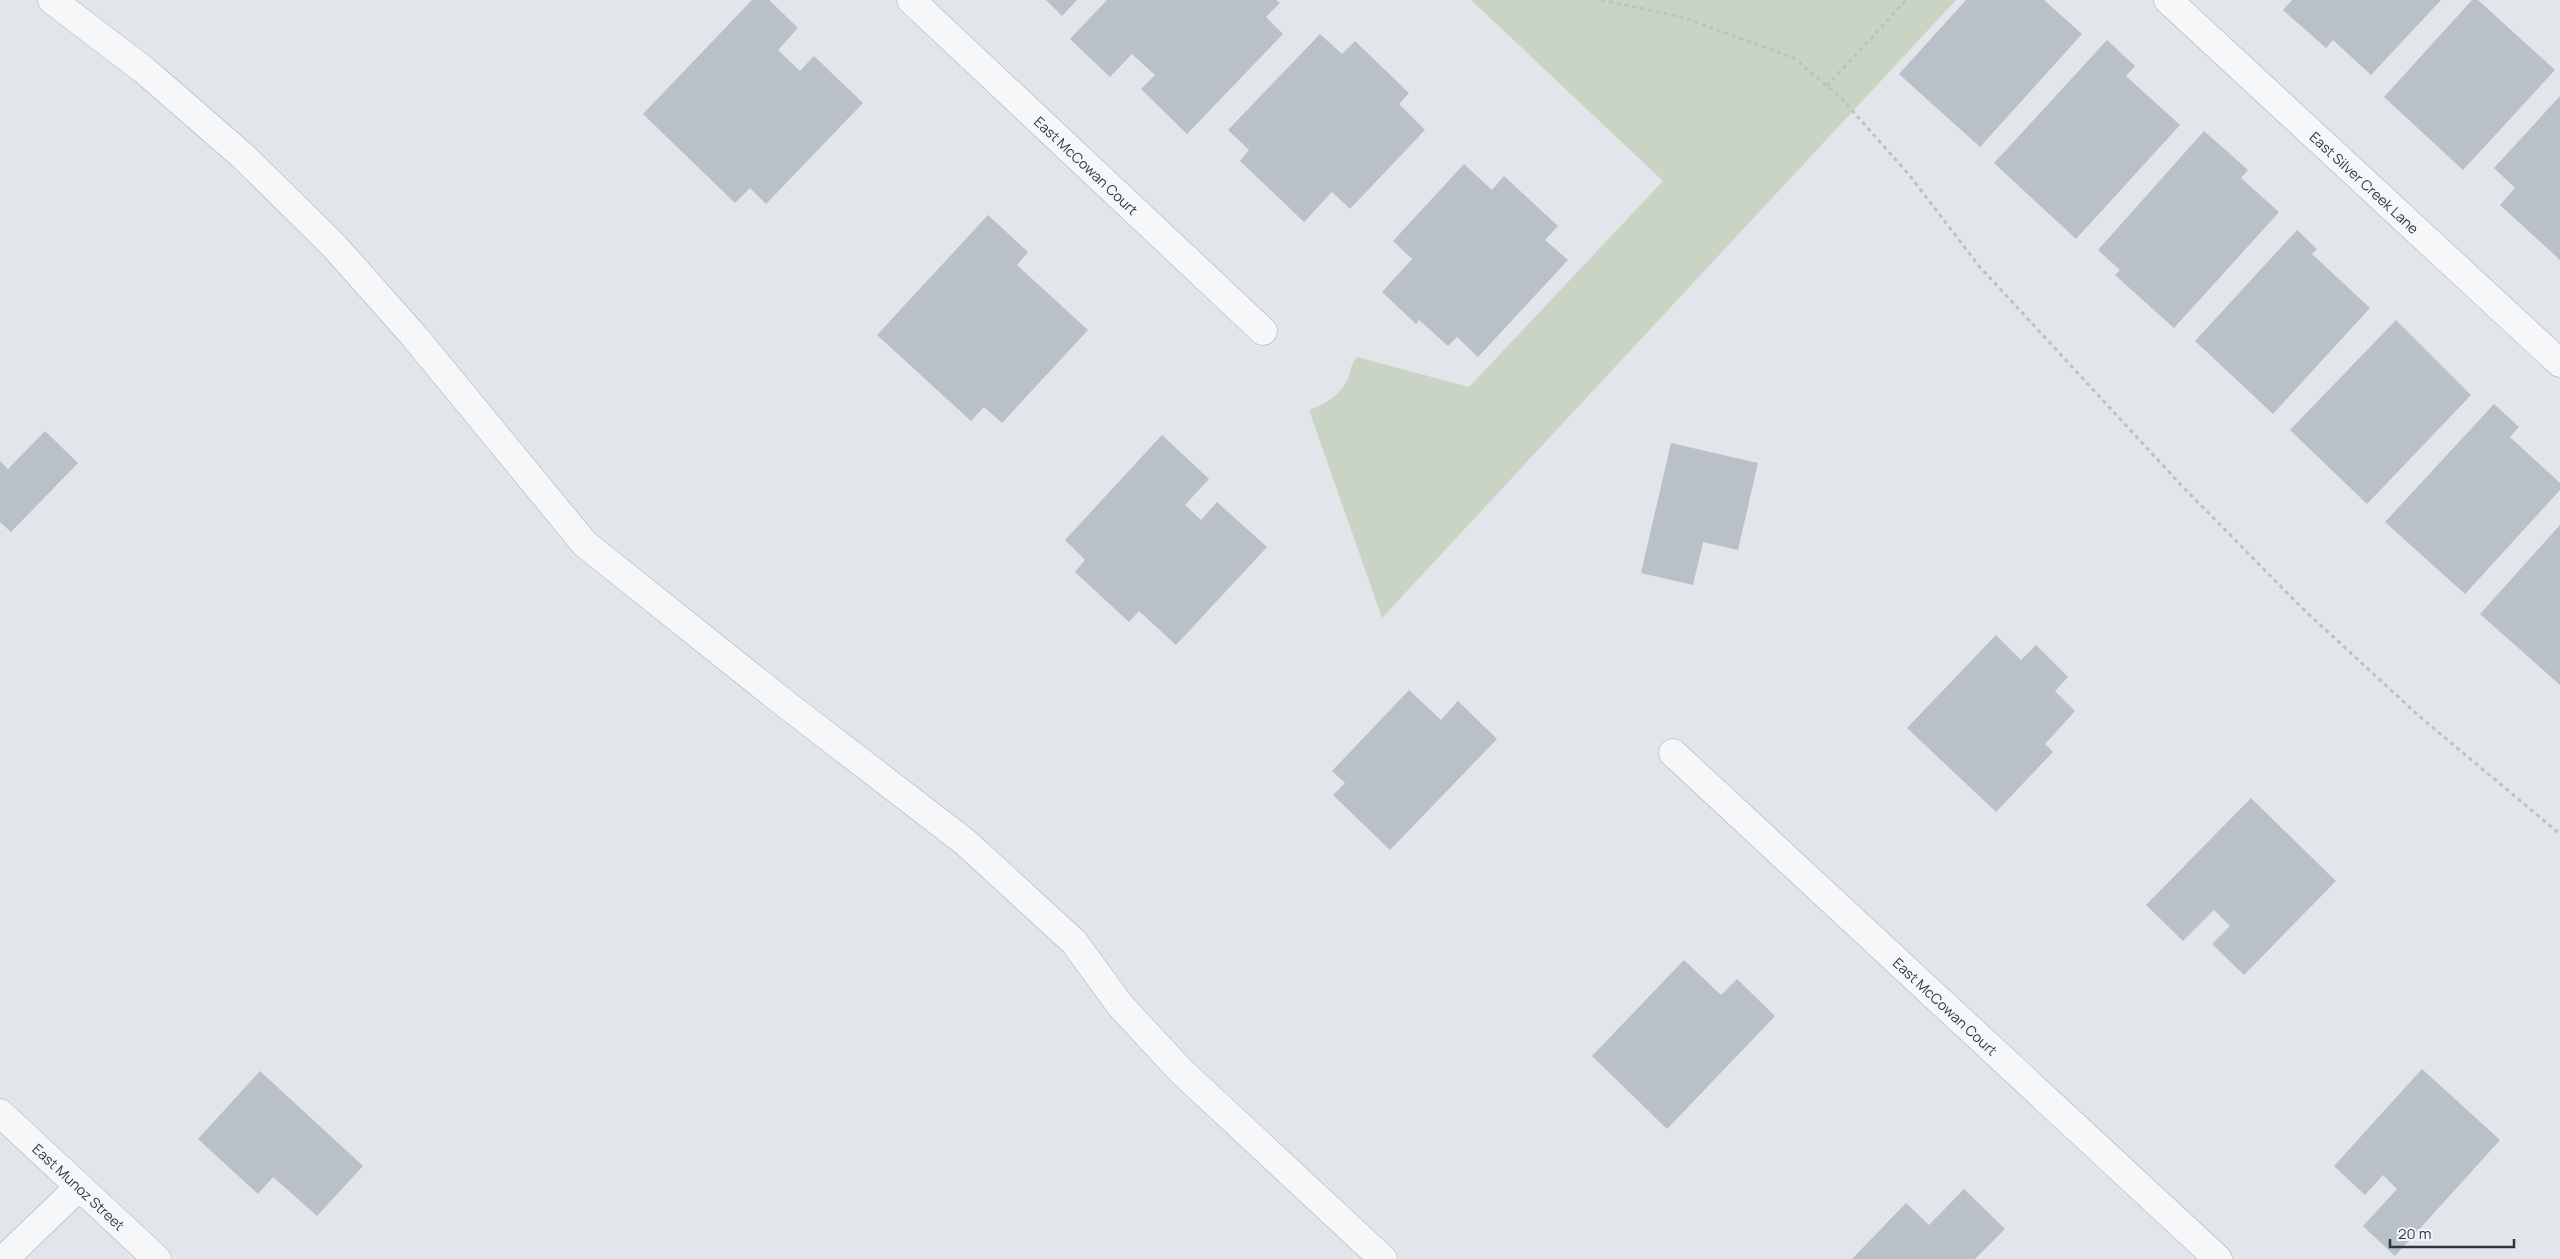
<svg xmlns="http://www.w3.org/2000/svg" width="2560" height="1259" font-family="Manrope,sans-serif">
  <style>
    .green { fill: #cad4c4 }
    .building { fill: #bac0c7 }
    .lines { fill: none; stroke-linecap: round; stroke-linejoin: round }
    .minor-casing { stroke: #a7aeb4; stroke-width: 29 }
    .path { stroke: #bcc1c5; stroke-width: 3; stroke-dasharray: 4 4; stroke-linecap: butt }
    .minor { stroke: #f5f7f8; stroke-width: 28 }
    .labels { text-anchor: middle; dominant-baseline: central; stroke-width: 4; stroke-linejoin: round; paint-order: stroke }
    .street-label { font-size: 14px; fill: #2b3642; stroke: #f2f5f8 }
  </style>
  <rect width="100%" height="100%" fill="#e2e6ea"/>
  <path class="green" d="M1471,0H1956L1382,618L1309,410C1323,406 1343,393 1348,378C1351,370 1351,363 1357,357L1469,387L1663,181Z"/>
  <g class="building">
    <path d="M752,0H769L798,28L778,50L800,71L814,56L863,103L766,204L750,188L735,203L643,114Z"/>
    <path d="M1046,0H1077L1062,16Z"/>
    <path d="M1107,0H1276L1280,3L1266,17L1283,34L1187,134L1141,89L1155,75L1132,54L1110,77L1070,39Z"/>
    <path d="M1966,0H2044L2082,34L1980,147L1899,74Z"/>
    <path d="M2292,0H2441L2371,75L2333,40L2326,48L2283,10Z"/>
    <path d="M2472,0H2478L2555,70L2463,170L2384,97Z"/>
    <path d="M1320,34L1342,54L1355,41L1409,93L1399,104L1425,130L1350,209L1332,192L1304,222L1240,161L1249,150L1228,130Z"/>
    <path d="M2107,40L2135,66L2126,76L2180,125L2076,239L1994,163Z"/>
    <path d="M2560,96V260L2500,205L2515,188L2494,168Z"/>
    <path d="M2204,131L2248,170L2241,178L2279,212L2174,328L2115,275L2120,270L2098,250Z"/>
    <path d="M1464,164L1492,190L1504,176L1558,226L1545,240L1568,260L1478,357L1457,337L1448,346L1419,320L1416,324L1382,292L1412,259L1393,241Z"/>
    <path d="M988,215L1028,252L1017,265L1088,330L1002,423L984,407L971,421L877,335Z"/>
    <path d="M2297,230L2317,249L2312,254L2370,308L2273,414L2195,341Z"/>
    <path d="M2396,320L2471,395L2367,504L2290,430Z"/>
    <path d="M2494,404L2519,427L2510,437L2560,483V490L2465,594L2385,522Z"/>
    <path d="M45,431L78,463L11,532L0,522V461L8,469Z"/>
    <path d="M1162,435L1209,479L1185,505L1201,520L1217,502L1267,547L1176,645L1139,611L1129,622L1075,572L1085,560L1065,540Z"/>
    <path d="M1671,443L1758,463L1738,550L1703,542L1693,585L1641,573Z"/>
    <path d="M2560,525V685L2480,614Z"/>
    <path d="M1996,635L2021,660L2036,645L2068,677L2055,691L2075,711L2045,744L2053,752L1996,812L1907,728Z"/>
    <path d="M1409,690L1441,720L1458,701L1497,739L1390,850L1333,795L1345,783L1332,771Z"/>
    <path d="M2251,798L2336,881L2244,975L2212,944L2230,926L2214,910L2183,941L2146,905Z"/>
    <path d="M1684,960L1721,995L1737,979L1775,1016L1667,1129L1592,1056Z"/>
    <path d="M2422,1069L2500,1140L2395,1256L2363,1226L2397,1189L2383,1175L2365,1195L2334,1166Z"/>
    <path d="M260,1071L363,1166L317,1216L273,1177L258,1194L198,1139Z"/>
    <path d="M1964,1189L2005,1229L1975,1259H1852L1906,1203L1929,1225Z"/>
  </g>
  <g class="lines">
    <defs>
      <g id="minor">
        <path d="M52,0L144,70L244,157L335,247L414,336L585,544L783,702L965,842L1074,942L1120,1005L1181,1071L1383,1259"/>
        <path id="s1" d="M911,0L1263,331"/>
        <path id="s2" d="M2168,0L2560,363"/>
        <path id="s3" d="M1673,753L2218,1259"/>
        <path id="s4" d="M0,1113L157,1259"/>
        <path d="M4,1259L79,1187"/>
      </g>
    </defs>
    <use href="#minor" class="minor-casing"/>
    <g class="path">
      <path d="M1601,0L1682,17L1794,58L1827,86L1842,99L1910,176L1979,266L2181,485L2302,608L2419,716L2560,834"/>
      <path d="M1827,86L1906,0"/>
    </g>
    <use href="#minor" class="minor"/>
  </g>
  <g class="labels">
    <g class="street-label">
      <text stroke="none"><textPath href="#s1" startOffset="241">East McCowan Court</textPath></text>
      <text stroke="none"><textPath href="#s2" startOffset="268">East Silver Creek Lane</textPath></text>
      <text stroke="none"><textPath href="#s3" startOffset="372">East McCowan Court</textPath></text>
      <text stroke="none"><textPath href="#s4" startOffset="108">East Munoz Street</textPath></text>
    </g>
  </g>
  <path d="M2390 1239v8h124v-8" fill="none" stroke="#2b3642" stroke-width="2.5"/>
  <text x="2398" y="1239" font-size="15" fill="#2b3642" stroke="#f2f5f8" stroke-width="4" paint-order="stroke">20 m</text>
</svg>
